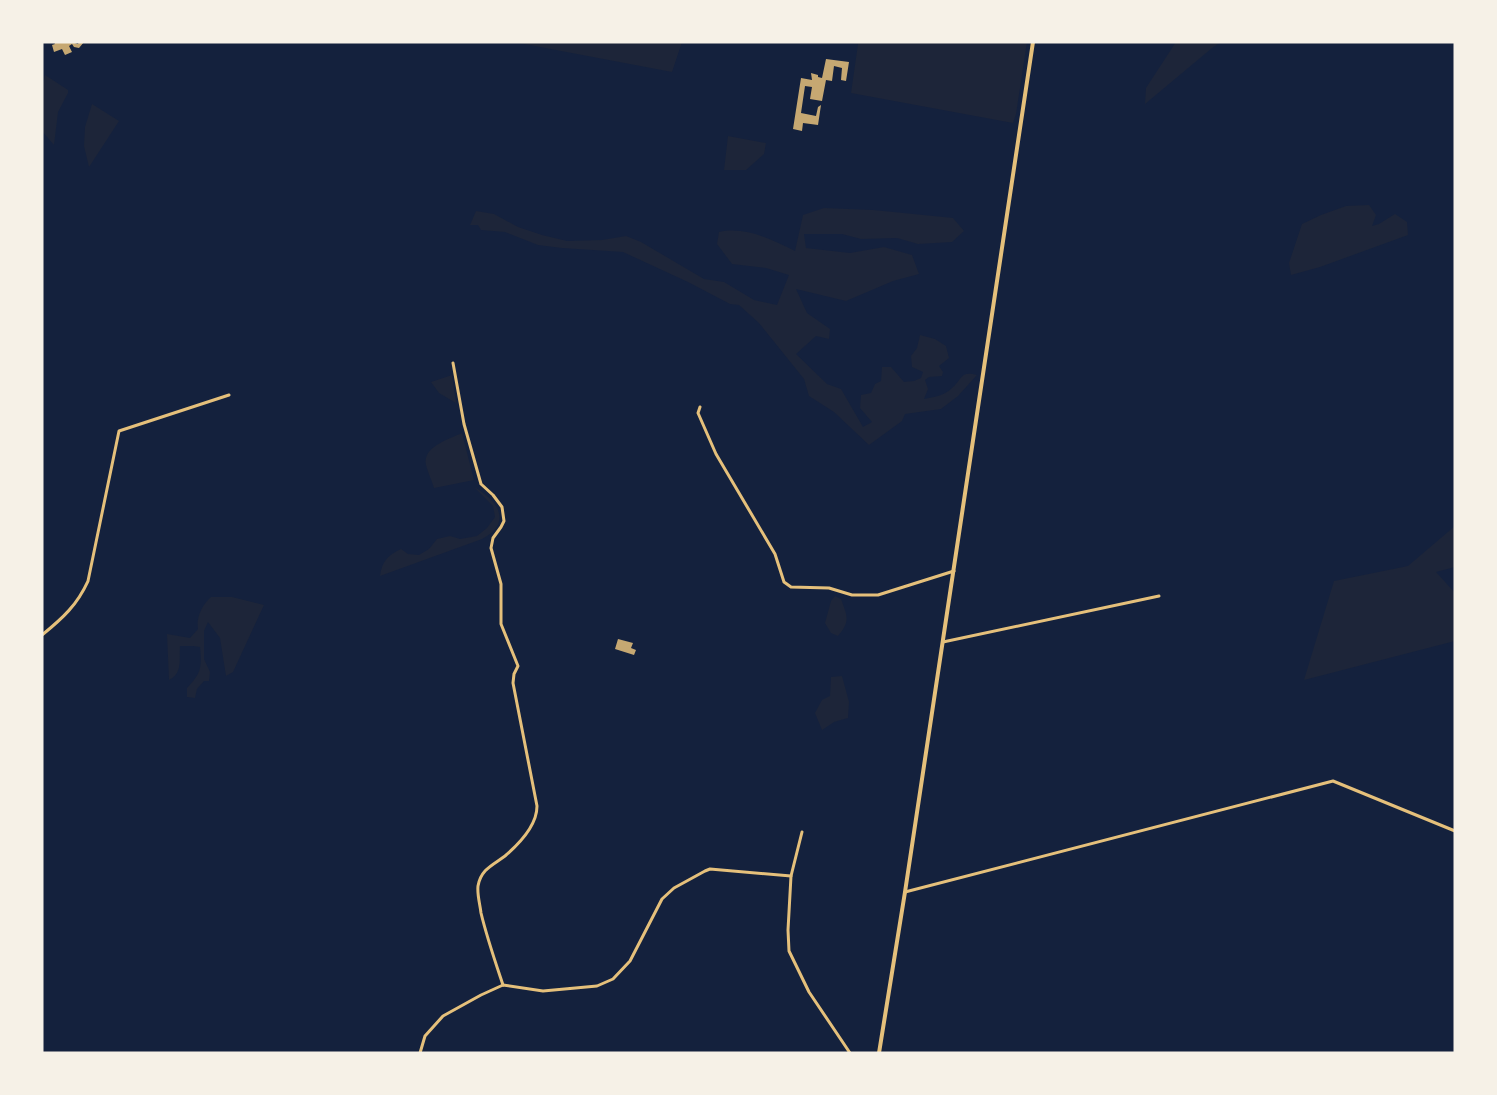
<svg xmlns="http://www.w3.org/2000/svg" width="1497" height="1095" font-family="Jost,sans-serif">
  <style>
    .green { fill: #1d2539 }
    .building { fill: #c6a872 }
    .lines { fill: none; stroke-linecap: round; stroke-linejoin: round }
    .minor { stroke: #e5c07b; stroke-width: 3 }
    .secondary { stroke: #e5c07b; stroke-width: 4 }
  </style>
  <rect width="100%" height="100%" fill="#14213d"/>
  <g class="green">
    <path d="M520,42H682L672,72L519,43Z"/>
    <path d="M846,42H1027L1016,114L1013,123L851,93L858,44Z"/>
    <path d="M1176,42H1221L1212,48L1145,104L1146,88Z"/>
    <path d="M45,75L68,90V93L58,112L54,145L42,131V88Z"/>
    <path d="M92,104L119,121L89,167L84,146L85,127Z"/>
    <path d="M728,136L766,143L764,154L746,170H724Z"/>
    <path d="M1369,205L1376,215L1372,226L1379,224L1395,214L1407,222L1408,235L1320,267L1291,275L1289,263L1302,224L1321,215L1346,206Z"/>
    <path d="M824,208L873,210L953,218L964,231L952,242L918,244L897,238L861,239L842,234H804L806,248L850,253L884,247L912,255L919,274L893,281L846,301L796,289L807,313L830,329L829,339L816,336L796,354L827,384L841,389L863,427L872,422L860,408L861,395L871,393L875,384L881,381L882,367H891L904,382L914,381L921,378L923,372L912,367L911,356L917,348L920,335L935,339L946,346L949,358L939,366L943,372L942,376L929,377L925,380L928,389L924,399C934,397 944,396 952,388C962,380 960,370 977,375L958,396L941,409L905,414L902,421L869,445L834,412L809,396L804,379L759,323L739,305L730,304L688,282L623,252L562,248L538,245L505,232L481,230L478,225H470L476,211L494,214L518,227L542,235L567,241L602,240L626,236L641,242L704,279L724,282L754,300L777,305L789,275L766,268L732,264L717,244L719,232C746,226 772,240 795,251L803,215Z"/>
    <path d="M452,375L456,403L439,393L431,382Z"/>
    <path d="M462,433L474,480L434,488C432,481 428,473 426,465C422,447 449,439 462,433Z"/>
    <path d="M474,487C498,500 513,523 482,539L380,576C382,561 388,555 401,549L408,554L419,555L429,549L437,539L450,536L460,539L477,536L487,528L495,517L493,506Z"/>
    <path d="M1455,526V567L1436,572L1455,593V641L1304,680L1334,581L1408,566Z"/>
    <path d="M835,596L841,599C847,616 851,621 838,636L831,633L825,623L831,601Z"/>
    <path d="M211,597H232L264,605L233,672L226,676L220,638L208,622L204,631V659L210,672L209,681H204L197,689L195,698L187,697V688C201,673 202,668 200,647L193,646H180C179,659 183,673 169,680L167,634L190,638L198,629C196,617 202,605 211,597Z"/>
    <path d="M842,676L849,702L848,718L834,722L822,730L815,713L822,700L830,696L831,677Z"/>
  </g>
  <g class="building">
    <path d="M54,42H76L75,43L78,44L79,42H84L79,48L74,47L72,44L69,46L72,52L65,55L62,49L54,52L52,45L55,44Z"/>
    <path d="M826,59L849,62L846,81L841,80L842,68L834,66L832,81L826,80L822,101L810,99L812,87L805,86L801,113L816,116L818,107L821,105L818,125L803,123L802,131L793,129L801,78L812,80L811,73L818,75V77L822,78Z"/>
    <path d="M618,639L633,643L631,648L636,650L634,655L615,649Z"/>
  </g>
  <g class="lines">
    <g class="minor">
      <path d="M453,363L464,424L481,484L493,495L502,507L504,521L501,527L493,538L491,548L501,584V624L518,666L514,674L513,683L537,806C537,826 519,844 505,856C493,865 481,869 478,886C477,895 480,904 481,913C487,938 495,961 503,985"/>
      <path d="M700,407L698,413L716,454L775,554L784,582L791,587L829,588L852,595H878L954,571"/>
      <path d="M42,635C63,618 77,605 88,581L119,431L229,395"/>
      <path d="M943,642L1159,596"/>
      <path d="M802,832L791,876L788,930L789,951L809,992L850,1053"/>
      <path d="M905,892L1333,781L1455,831"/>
      <path d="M420,1053L425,1036L443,1016L481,995L503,985L543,991L597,986L613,979L630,961L662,899L674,888L705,871L710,869L791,876"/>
    </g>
    <path class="secondary" d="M879,1053L905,892L1033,42"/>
  </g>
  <rect width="1497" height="1095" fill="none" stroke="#f6f1e7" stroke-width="87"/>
</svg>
